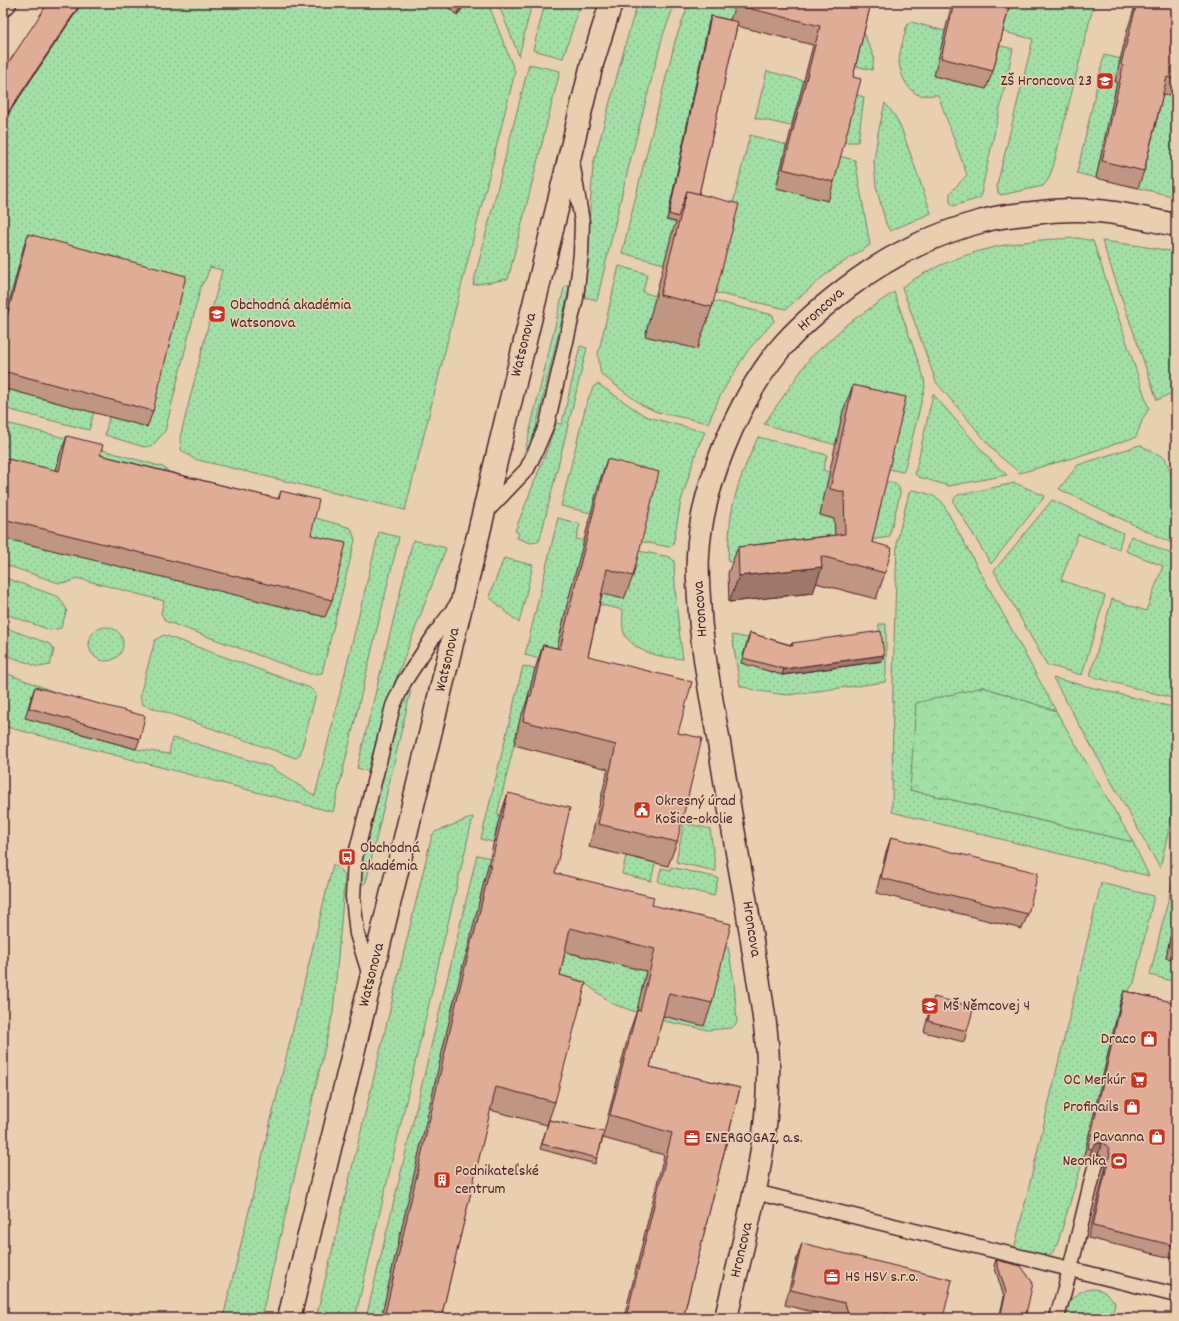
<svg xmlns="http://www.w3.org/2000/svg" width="1179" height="1321" font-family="Dekko,sans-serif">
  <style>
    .grass { fill: url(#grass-dots); stroke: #767f69 }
    .forest { fill: url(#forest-crowns); stroke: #767f69 }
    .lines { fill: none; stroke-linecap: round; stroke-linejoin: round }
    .lane-casing { stroke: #4a1f2b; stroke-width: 17 }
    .street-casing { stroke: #4a1f2b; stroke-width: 25 }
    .secondary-casing { stroke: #4a1f2b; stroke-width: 25 }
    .lane { stroke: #e8cfb0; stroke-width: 14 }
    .street { stroke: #e8cfb0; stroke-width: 22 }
    .secondary { stroke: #e8cfb0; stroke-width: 22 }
    .wall { fill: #c09581; stroke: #4a1f2b }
    .shaded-wall { fill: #9c7969; stroke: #4a1f2b }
    .building { fill: #dfad96; stroke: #4a1f2b }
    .labels { text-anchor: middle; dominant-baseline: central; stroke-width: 3.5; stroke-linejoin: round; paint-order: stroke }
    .poi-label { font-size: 16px; fill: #4a1f2b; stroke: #e8cfb0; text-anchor: start }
    .street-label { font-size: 16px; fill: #4a1f2b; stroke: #e8cfb0 }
  </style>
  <defs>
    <pattern id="grass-dots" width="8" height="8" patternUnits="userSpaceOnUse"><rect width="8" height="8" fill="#a1dfa7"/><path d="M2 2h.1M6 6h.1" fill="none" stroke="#8cbf90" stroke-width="1.8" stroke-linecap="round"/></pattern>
    <pattern id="forest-crowns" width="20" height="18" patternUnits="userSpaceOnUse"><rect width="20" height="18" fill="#a1dfa7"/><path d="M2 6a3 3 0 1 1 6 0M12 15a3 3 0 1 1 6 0" fill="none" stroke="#8cbf90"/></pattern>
  </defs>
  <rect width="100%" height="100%" fill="#e8cfb0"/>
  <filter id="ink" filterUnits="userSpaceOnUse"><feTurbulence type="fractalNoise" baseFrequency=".025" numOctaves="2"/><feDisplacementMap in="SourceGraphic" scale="8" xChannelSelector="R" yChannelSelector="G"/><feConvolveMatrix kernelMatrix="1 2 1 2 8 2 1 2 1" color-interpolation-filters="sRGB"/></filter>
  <g filter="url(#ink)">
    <g class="grass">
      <path d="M82,3H443L457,15L467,3H488L515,72L405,510L194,459L181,450L180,438L222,270L210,267L206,278L201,286L165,431L153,445L144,447L105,435L109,417L147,426L3,326V122Z"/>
      <path d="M498,3H532L519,56Z"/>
      <path d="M545,3H581L563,58L533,50Z"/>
      <path d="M638,3H675L663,35L625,181L597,300L584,297L593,165L631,24Z"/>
      <path d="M689,3H742L737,26L709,22L667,220H665L725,235L750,135L786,145L776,188L838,156L855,160L870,245L831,270L786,309L712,292L664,264L622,253L642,171L676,38Z"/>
      <path d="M1007,3H1094L1053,167L1049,178L1043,186L1001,195L998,193L997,185L1033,39L1000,31Z"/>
      <path d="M911,22L1013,49L980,198L953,206L950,202V193L967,175L938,95C932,95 925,96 919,95C907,91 900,73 899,62C899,53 904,38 906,28L908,24Z"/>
      <path d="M862,29L874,57L872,70L827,59Z"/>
      <path d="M1104,55L1121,59L1115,81L1117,83L1096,178L1077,173Z"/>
      <path d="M529,64L560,71L508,279L473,285Z"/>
      <path d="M767,71L864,97L858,142H842L854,97L803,85L791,126L755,118Z"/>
      <path d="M1161,94L1176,97V197L1138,188Z"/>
      <path d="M885,103L895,116L902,130L931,213L890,231L886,224L876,186L874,161L878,133Z"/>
      <path d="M1078,238L1093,241L1149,409L1143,418L1136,437L1079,456L1020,473L997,454L936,382L902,287C938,262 982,247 1025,242C1042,239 1060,239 1078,238Z"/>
      <path d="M1102,241L1134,245L1176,252V391L1157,400Z"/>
      <path d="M619,266L647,274L643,292L655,296L710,300L773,315L774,321L748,350L721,394L708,423L657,412L642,405L602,375L600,371L598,354Z"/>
      <path d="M568,284L569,289L532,444L526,457L524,455L564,288Z"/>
      <path d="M894,292L924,378L925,387L904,471L902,472L886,468L836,445L764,424L810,358L847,324Z"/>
      <path d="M580,346L587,348L540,539L538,542L531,543L517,538L519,533L515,531L545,455L556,423L562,424Z"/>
      <path d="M598,384L645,416L655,419L705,432L698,447L681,501L673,545L669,547L639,541L591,513L561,506L587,401L594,386Z"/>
      <path d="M3,388L94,412L89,430L3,408Z"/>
      <path d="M933,394L992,462L1007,475L949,486L919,477L915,474Z"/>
      <path d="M6,423L69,439L60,454L52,489L3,508V457L6,443L3,442V435Z"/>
      <path d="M758,437L827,455L823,470L830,472L820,515L872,527L883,481C892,483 901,483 900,494L889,537L728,562C729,540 729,518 735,497C740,477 749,457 758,437Z"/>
      <path d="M1140,445L1165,458L1176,487V545L1059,489L1078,465Z"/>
      <path d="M99,449L163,467L169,472L165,491L94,473Z"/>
      <path d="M1015,483L1045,496L991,564L954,503V499L958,495Z"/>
      <path d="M911,490C921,491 935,495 942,502L1056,711L983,687L910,790L1133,842L1149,876L892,812L893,679L897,541L909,493Z"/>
      <path d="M1052,500L1123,533L1119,549L1078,534L1061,580L1105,596L1082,675L1047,665L994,571Z"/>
      <path d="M312,517L351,528L355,540L322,673L310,674L165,621L161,613L164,601L77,578L69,582L59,583L3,564V538L304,552Z"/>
      <path d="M558,518L580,524L576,539L670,557L674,561C675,594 678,626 683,659C665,657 647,656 633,644C631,642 628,640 626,637C621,630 623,618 623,610L569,597L554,663L525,655Z"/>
      <path d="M379,532L399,537L333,812L3,726V672L60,694L66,730L136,749L169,754L172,738L184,740L271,767L315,796Z"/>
      <path d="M1131,536L1176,556V699L1090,676L1112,599L1146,611L1163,566L1126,551Z"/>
      <path d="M413,540L446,548L385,708L368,771L357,768Z"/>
      <path d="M504,558L533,565L519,623L489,597Z"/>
      <path d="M3,577L59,597L67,610L61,628L50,630L3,613Z"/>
      <path d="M879,624H886V674L885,682L787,695L758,691L740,686L732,635L748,638L741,663L784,675L882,661L879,637Z"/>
      <circle cx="106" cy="644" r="17"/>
      <path d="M3,627L50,644L54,650L50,665L39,667L3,654Z"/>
      <path d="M164,635L310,688L316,694L300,755L296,758L142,704L140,695L155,640Z"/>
      <path d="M523,666L535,669L522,720H520L497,815L500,816L493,842L481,839Z"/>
      <path d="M1053,678L1176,708V798L1160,868Z"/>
      <path d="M411,690L366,882L362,885L361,879V866L401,703Z"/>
      <path d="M473,817L355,1318H316L432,835L435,832Z"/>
      <path d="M684,823L710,829L716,871L679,863L676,861Z"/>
      <path d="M477,855L521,865L515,888L484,881L473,930L646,971L638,1010L723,947H728L734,982L737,1023L732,1028L708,1030L659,1020L613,1004L582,981L494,957L458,987L381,1318H366Z"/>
      <path d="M626,856L655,863L651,881L622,874Z"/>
      <path d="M333,864L339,869L345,876L333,1013L261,1318H223Z"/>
      <path d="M671,867L718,878L714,896L658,882L661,868L670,870Z"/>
      <path d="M1173,880H1176V908L1166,958L1176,960V982L1150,975Z"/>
      <path d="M1101,883L1154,896L1134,983L1120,1003L1083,1160L1057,1245L1052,1253L1045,1257L1014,1250Z"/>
      <path d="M1093,1289C1104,1289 1109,1295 1115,1303L1112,1318H1063C1067,1302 1075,1290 1093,1289Z"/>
    </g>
    <path class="forest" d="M983,687L1056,711L1133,842L910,790L916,703Z"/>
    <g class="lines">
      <defs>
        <g id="lane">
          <path d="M485,513L527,469L536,450L547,424L576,298L581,253L582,222L572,161"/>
          <path d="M370,976L357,934L353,897L355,858L393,706L404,682L436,633L458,603"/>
          <path d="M755,1192L1070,1269L1096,1163"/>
          <path d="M1057,1318L1070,1269L1176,1295"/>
        </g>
        <g id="street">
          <path d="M3,5L5,3"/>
          <path d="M726,1318C745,1234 770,1149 768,1062C767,1024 759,986 753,948C748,910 740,872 734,834C727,796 722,758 715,720C710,692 705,663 702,635C700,623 700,611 699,599C698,584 697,570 698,555C701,489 737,402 779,350C799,326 823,306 848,287C887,257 936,233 983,221C999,216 1017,215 1033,213C1054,210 1076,209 1098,211C1124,213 1150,220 1176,225"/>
        </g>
        <path id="secondary" d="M289,1318L592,64L611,3"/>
      </defs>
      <use href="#lane" class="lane-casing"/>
      <use href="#street" class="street-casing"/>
      <use href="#secondary" class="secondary-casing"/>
      <use href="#lane" class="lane"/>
      <use href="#street" class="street"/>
      <use href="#secondary" class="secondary"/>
    </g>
    <g class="wall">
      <path d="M443,3H467L457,15Z"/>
      <path d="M736,3H839L844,4V3H871L853,77L834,182L828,201L776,188L813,45L737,26L699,194L712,307L697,349L645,336L672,233L676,222L667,220L709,21L711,16L730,20Z"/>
      <path d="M952,3H1010L993,71L986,89L934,76Z"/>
      <path d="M1136,3H1176V97L1163,94L1144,171L1138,188L1096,178L1117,82L1115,81L1127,31Z"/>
      <path d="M28,234L153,411L147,427L3,388V326L23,249Z"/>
      <path d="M853,385L872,542L885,573L876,599L816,583L813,593L729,602L728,573L738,547L835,535L834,519L820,515L843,411Z"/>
      <path d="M67,436L100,455L278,499L281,491L311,535L332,600L325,617L3,538V458L56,471L60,454Z"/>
      <path d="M607,459L633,576L624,599L602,594L588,656L678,733L677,842L668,866L589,847L608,769L514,745L520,719L527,701L535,669L543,645L557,648L569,597L599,483Z"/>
      <path d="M750,633L791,645L792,643L884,655L882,661L782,675L741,663Z"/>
      <path d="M35,687L140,739L136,749L25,718L31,698Z"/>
      <path d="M508,793L555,873L652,905L712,1003L704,1026L663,1016L650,1067L740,1088L683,1318H624L664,1155L603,1138L595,1164L540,1149L549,1120L604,1132L629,1033L637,1010L646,971L565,952L560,975L555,1102L547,1125L490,1110L441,1318H381L451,1013L464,961L467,952L500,816Z"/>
      <path d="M891,837L1028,914L1022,929L876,893L886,852Z"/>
      <path d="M1176,908V960L1166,958Z"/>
      <path d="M1124,991L1176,1003V1259L1088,1238L1106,1165H1104V1161L1102,1157L1098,1155H1094L1090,1157L1088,1161L1083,1160L1120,1003Z"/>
      <path d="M934,997L967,1031L964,1042L924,1032L930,1008Z"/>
      <path d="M802,1243L943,1318H837L785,1305L797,1258Z"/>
      <path d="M996,1260L1025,1318H999L1004,1297L994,1265Z"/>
    </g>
    <g class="shaded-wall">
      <path d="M81,3H82L3,122V120Z"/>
      <path d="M461,3H467L457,15Z"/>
      <path d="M822,567L813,593L729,602L739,576Z"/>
      <path d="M884,655L882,661L782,675L784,669Z"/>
      <path d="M1098,1143H1102L1098,1155H1094L1090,1157L1088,1161L1092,1149L1095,1145Z"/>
      <path d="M885,1313L883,1318H879Z"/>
    </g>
    <g class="building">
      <path d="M48,3H81L3,120V71Z"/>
      <path d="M736,3H839L847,5V3H871L853,77L861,79L834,182L783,169L820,26L736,5Z"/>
      <path d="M954,3H1010L993,71L941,58Z"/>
      <path d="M1137,3H1176V79L1167,77L1144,171L1102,161L1123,66L1121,64Z"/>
      <path d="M711,16L738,22L699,194L687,191L678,217L669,214Z"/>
      <path d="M687,191L739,204L712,307L660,295Z"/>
      <path d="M28,234L186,276L153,411L3,371V333Z"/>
      <path d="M853,385L906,397L872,542L892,548L885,573L821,556L822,567L739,576L738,547L845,534L844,492L830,489Z"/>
      <path d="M67,436L103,445L100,455L171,473L279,499L281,491L319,500L311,535L346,543L332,600L3,519V458L59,471Z"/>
      <path d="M607,459L659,472L633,576L607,569L588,656L692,682L678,733L702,738L677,842L598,824L616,745L523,721L529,696H531L543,645L560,649L578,573Z"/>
      <path d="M881,631L884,655L784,669L743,658L750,633L793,646L792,643Z"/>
      <path d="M35,687L145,716L140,739L29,708Z"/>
      <path d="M508,793L570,808L555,873L654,897L652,905L731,924L712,1003L669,993L650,1067L740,1088L683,1318H626L672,1133L610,1115L637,1010L640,1011L655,949L570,928L560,975L586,983L555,1102L496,1087L441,1318H384L459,991L472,939H473Z"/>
      <path d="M891,837L1038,873L1028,914L881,878Z"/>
      <path d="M1124,991L1176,1003V1246L1093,1226L1110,1153H1109V1149L1106,1145L1102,1143H1098L1095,1145L1092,1149L1088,1148Z"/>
      <path d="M934,997L974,1007L967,1031L928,1021Z"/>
      <path d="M549,1120L604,1132L597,1158L542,1144Z"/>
      <path d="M802,1243L952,1280L943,1318H906L885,1313L879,1318H849L845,1303L791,1290Z"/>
      <path d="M996,1260L1021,1266L1033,1283L1025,1318H1000L1006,1292Z"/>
    </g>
  </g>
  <defs>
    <symbol id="school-square" viewBox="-11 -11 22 22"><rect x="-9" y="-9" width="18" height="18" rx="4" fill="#c8321e" stroke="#e8cfb0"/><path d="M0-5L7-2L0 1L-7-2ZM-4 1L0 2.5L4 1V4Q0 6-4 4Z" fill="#fff"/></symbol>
    <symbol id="civic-square" viewBox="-11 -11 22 22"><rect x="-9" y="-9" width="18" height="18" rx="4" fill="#c8321e" stroke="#e8cfb0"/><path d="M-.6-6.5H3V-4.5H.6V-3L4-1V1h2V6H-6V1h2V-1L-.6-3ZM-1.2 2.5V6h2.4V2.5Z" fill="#fff"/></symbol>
    <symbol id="bus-square" viewBox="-11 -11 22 22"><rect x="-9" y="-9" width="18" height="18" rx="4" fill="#c8321e" stroke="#e8cfb0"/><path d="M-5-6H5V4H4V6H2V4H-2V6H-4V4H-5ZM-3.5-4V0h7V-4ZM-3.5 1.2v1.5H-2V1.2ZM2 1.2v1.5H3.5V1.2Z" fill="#fff"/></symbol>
    <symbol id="shop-square" viewBox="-11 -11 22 22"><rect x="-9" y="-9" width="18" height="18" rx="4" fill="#c8321e" stroke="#e8cfb0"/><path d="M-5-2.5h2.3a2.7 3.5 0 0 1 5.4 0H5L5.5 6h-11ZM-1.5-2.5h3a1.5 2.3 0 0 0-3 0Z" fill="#fff"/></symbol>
    <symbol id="supermarket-square" viewBox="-11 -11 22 22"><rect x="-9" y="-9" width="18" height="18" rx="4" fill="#c8321e" stroke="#e8cfb0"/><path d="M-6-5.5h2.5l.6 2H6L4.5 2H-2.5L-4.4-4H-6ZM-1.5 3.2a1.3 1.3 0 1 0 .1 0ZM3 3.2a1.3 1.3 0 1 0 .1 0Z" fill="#fff"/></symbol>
    <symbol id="office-square" viewBox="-11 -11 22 22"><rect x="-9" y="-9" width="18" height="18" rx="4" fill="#c8321e" stroke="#e8cfb0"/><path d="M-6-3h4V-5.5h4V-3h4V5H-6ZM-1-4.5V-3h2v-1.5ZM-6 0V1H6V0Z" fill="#fff"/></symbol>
    <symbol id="stadium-square" viewBox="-11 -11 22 22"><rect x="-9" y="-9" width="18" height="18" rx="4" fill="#c8321e" stroke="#e8cfb0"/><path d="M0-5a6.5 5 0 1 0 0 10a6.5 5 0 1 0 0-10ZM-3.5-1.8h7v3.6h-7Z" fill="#fff"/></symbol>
    <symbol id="building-square" viewBox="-11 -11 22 22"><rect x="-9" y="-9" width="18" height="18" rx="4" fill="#c8321e" stroke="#e8cfb0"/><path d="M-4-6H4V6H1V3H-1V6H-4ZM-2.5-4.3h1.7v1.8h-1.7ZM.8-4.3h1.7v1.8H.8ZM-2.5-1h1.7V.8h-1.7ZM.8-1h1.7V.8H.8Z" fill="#fff"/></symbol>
  </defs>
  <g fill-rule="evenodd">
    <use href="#school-square" x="1095" y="71" width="20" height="20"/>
    <use href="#school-square" x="207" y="304" width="20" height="20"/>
    <use href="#civic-square" x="632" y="800" width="20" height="20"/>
    <use href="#bus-square" x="337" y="847" width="20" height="20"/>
    <use href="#school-square" x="920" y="996" width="20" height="20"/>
    <use href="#shop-square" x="1139" y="1029" width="20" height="20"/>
    <use href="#supermarket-square" x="1129" y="1070" width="20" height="20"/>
    <use href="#shop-square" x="1122" y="1097" width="20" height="20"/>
    <use href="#shop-square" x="1147" y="1127" width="20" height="20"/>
    <use href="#office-square" x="682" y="1128" width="20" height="20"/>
    <use href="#stadium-square" x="1109" y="1151" width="20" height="20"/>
    <use href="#building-square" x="432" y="1170" width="20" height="20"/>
    <use href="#office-square" x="822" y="1267" width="20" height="20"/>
  </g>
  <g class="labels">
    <g class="poi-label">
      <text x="1092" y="81" text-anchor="end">ZŠ Hroncova 23</text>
      <text x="230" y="305">Obchodná akadémia<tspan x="230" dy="18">Watsonova</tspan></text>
      <text x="655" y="801">Okresný úrad<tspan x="655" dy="18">Košice-okolie</tspan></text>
      <text x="360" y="848">Obchodná<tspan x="360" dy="18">akadémia</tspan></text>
      <text x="943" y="1006">MŠ Němcovej 4</text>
      <text x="1136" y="1039" text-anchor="end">Draco</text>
      <text x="1126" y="1080" text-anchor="end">OC Merkúr</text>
      <text x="1119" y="1107" text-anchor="end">Profinails</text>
      <text x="1144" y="1137" text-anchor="end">Pavanna</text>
      <text x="705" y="1138">ENERGOGAZ, a.s.</text>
      <text x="1106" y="1161" text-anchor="end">Neonka</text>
      <text x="455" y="1171">Podnikateľské<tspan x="455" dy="18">centrum</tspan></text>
      <text x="845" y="1277">HS HSV s.r.o.</text>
    </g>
    <g class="street-label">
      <text transform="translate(821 310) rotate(-42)">Hroncova</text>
      <text transform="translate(524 345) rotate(-76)">Watsonova</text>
      <text transform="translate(701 609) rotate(-94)">Hroncova</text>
      <text transform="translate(448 660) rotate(-77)">Watsonova</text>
      <text transform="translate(751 929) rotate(81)">Hroncova</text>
      <text transform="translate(372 975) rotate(-76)">Watsonova</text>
      <text transform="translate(742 1250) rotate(-77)">Hroncova</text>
    </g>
  </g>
  <rect width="1179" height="1321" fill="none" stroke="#e8cfb0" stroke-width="16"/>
  <rect x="8" y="8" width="1163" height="1305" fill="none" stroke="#4a1f2b" stroke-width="1.5" filter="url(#ink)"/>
</svg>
